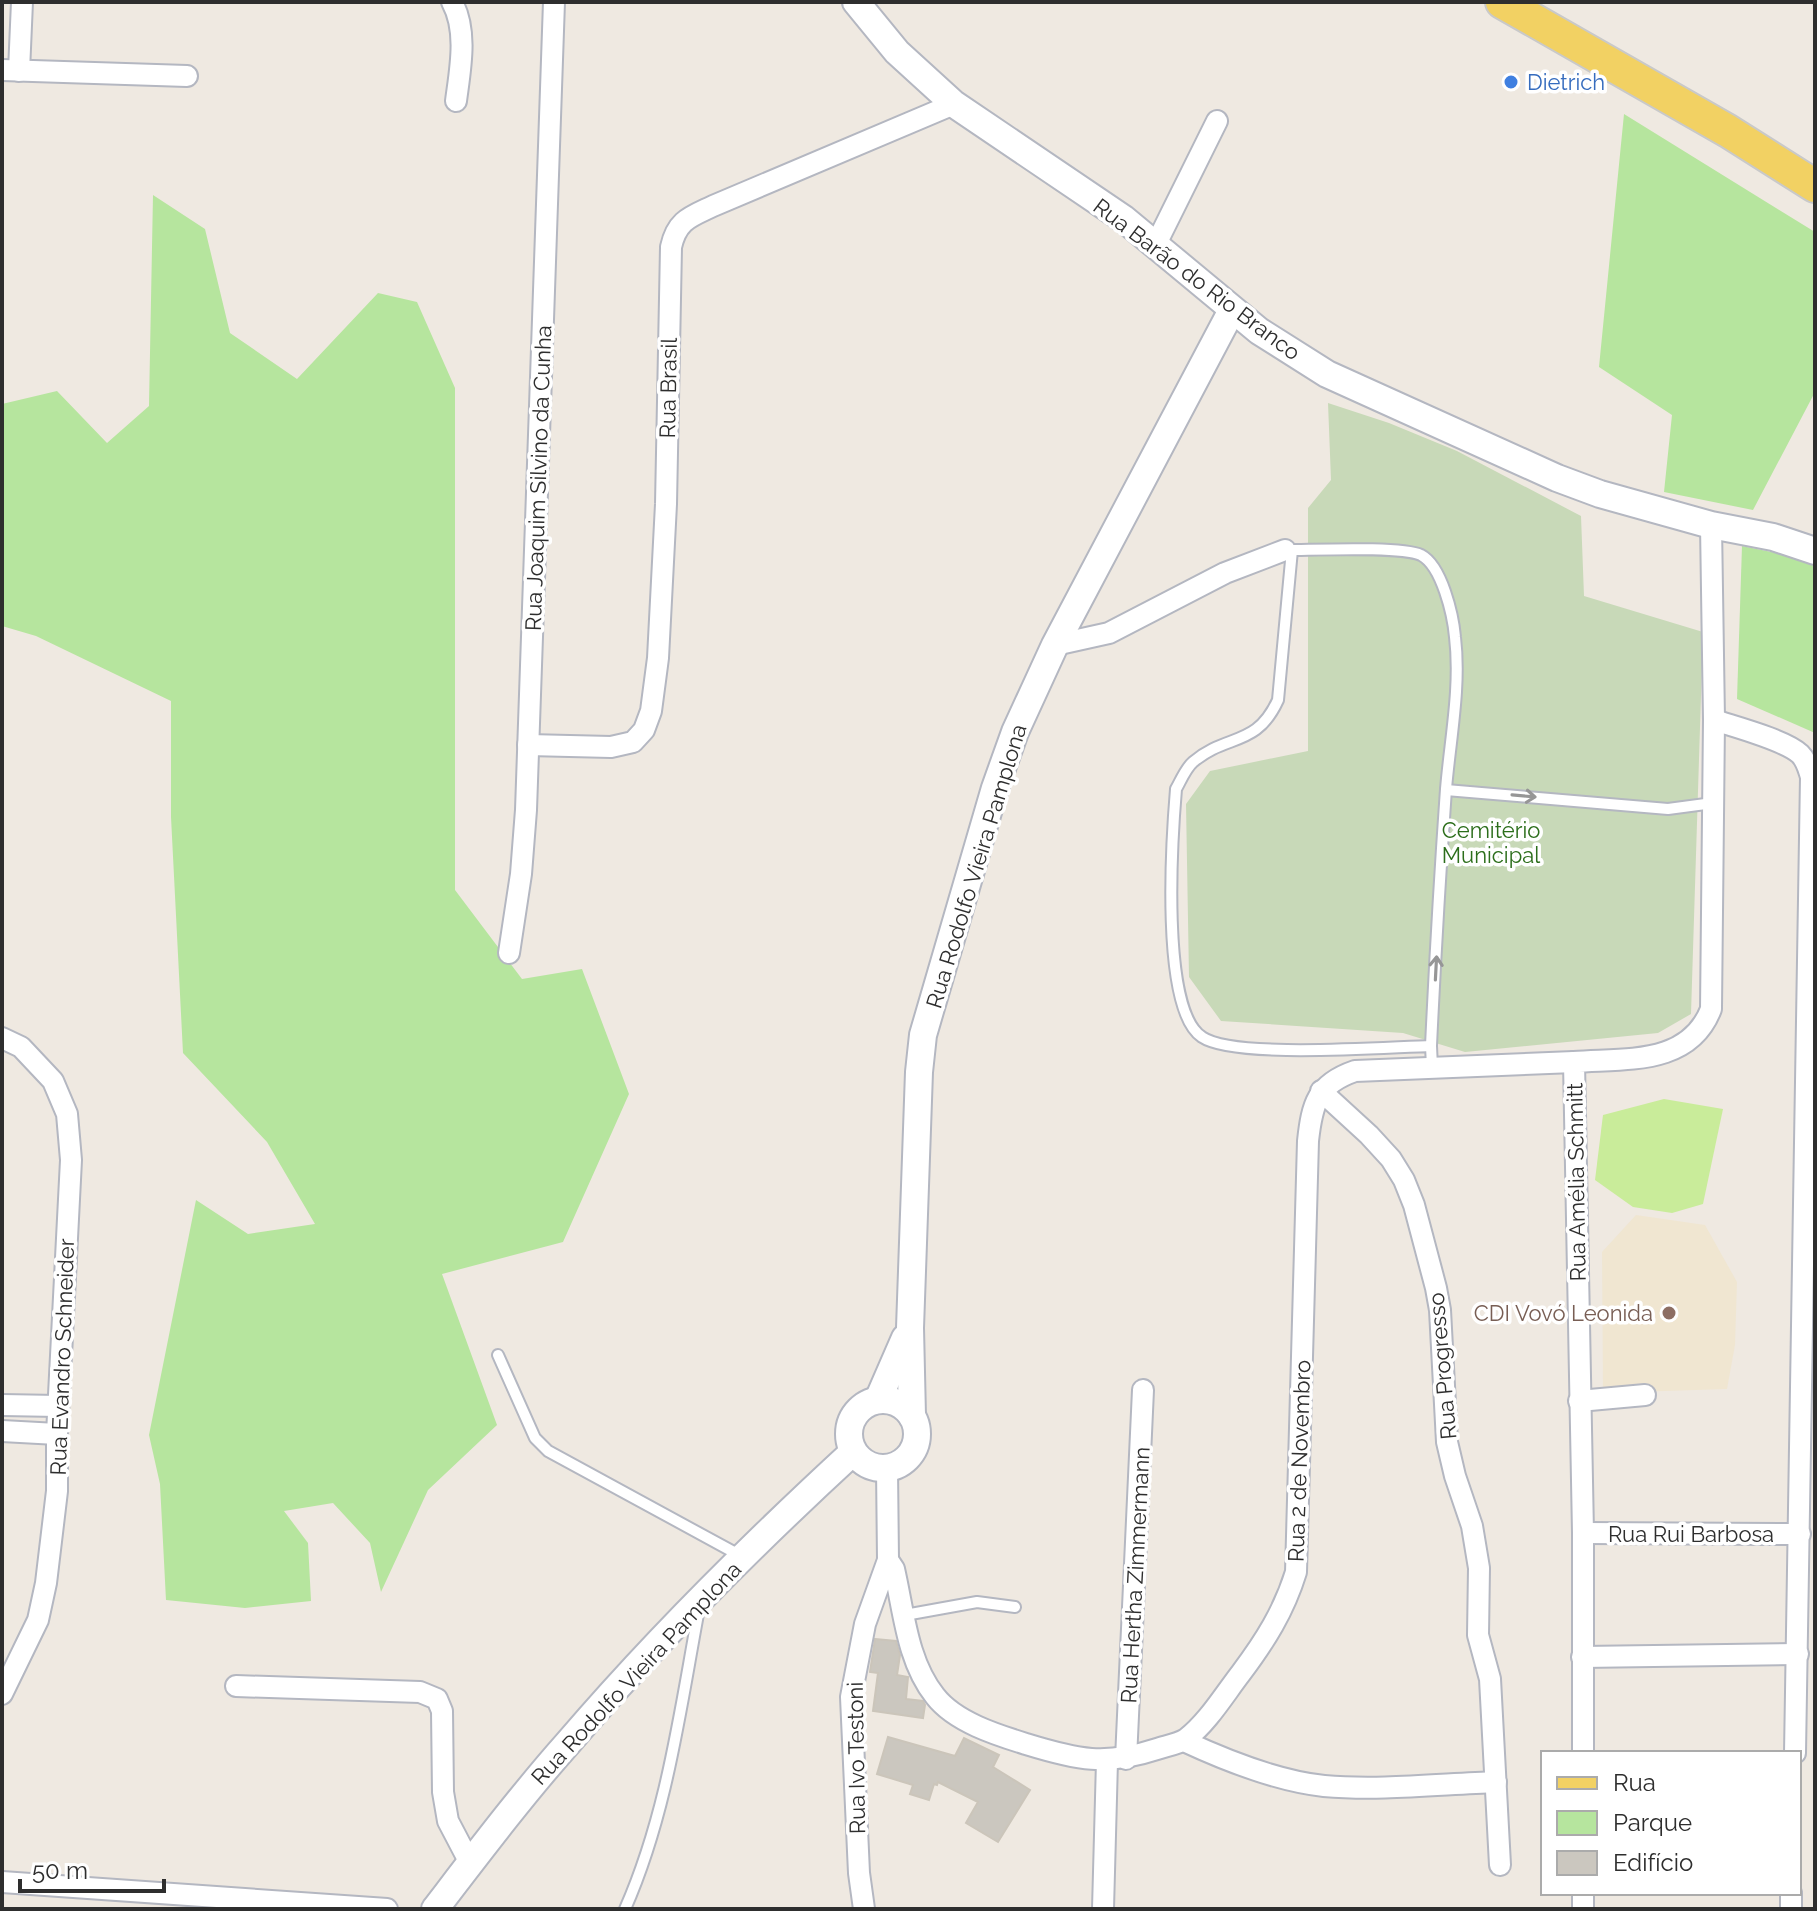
<svg xmlns="http://www.w3.org/2000/svg" width="1817" height="1911" font-family="Raleway,sans-serif">
  <style>
    .education { fill: #f0e6d1 }
    .green { fill: #b6e59e }
    .cemetery { fill: #c8d9b8 }
    .pitch { fill: #c9ec9a }
    .building { fill: #cbc7bf; stroke: #cbc5ba; stroke-width: 2 }
    .lines { fill: none; stroke-linecap: round; stroke-linejoin: round }
    .service-casing { stroke: #b4b7c1; stroke-width: 14 }
    .minor-casing { stroke: #b4b7c1; stroke-width: 24 }
    .tertiary-casing { stroke: #b4b7c1; stroke-width: 30 }
    .primary-casing { stroke: #c9c9c9; stroke-width: 36 }
    .service { stroke: #fff; stroke-width: 10 }
    .minor { stroke: #fff; stroke-width: 20 }
    .tertiary { stroke: #fff; stroke-width: 26 }
    .primary { stroke: #f2d163; stroke-width: 32 }
    .oneway { stroke: #969696 }
    .shop-dot { fill: #3f7fe0; stroke: #fff; stroke-width: 3 }
    .education-dot { fill: #8d6e63; stroke: #fff; stroke-width: 3 }
    .labels { text-anchor: middle; dominant-baseline: central; stroke-width: 7; stroke-linejoin: round; paint-order: stroke }
    .shop-label { font-size: 22px; fill: #366cbe; stroke: #fff; text-anchor: start }
    .street-label { font-size: 22px; fill: #2e2e2e; stroke: #fff }
    .park-label { font-size: 22px; fill: #2c6e1b; stroke: #fff }
    .education-label { font-size: 22px; fill: #785e54; stroke: #fff; text-anchor: end }
  </style>
  <rect width="100%" height="100%" fill="#efe9e1"/>
  <path class="education" d="M1636,1215L1705,1225L1737,1282L1735,1345L1727,1389L1603,1393L1602,1252Z"/>
  <g class="green">
    <path d="M1624,114L1815,232V392L1753,510L1664,492L1672,415L1599,367Z"/>
    <path d="M153,195L205,229L230,333L297,379L378,293L417,302L455,388V890L522,979L582,969L629,1094L563,1242L442,1274L497,1425L428,1490L381,1592L370,1543L333,1503L284,1511L308,1543L311,1601L245,1608L166,1600L160,1484L149,1435L196,1200L248,1234L315,1224L267,1142L183,1053L171,817V701L36,636L2,626V404L57,391L107,443L149,406Z"/>
    <path d="M1742,546L1806,559L1815,564V733L1737,699Z"/>
  </g>
  <path class="cemetery" d="M1328,403L1389,423L1457,451L1581,516L1584,596L1703,632L1691,1014L1658,1033L1465,1052L1403,1033L1221,1021L1189,977L1186,804L1210,771L1308,751V508L1331,480Z"/>
  <path class="pitch" d="M1664,1099L1723,1109L1703,1204L1672,1213L1633,1207L1595,1180L1603,1115Z"/>
  <g class="building">
    <path d="M875,1639L896,1641L900,1655L897,1675L908,1677L906,1699L923,1701L925,1705L923,1718L873,1711L878,1673L870,1672Z"/>
    <path d="M888,1737L955,1756L964,1738L999,1755L993,1767L1030,1790L998,1842L966,1823L978,1802L938,1782L937,1785L934,1784L929,1800L910,1794L913,1785L877,1774Z"/>
  </g>
  <g class="lines">
    <defs>
      <g id="service">
        <path d="M1287,550C1314,550 1401,546 1421,555C1442,566 1453,615 1455,637C1461,687 1450,740 1446,789C1440,875 1435,960 1431,1046"/>
        <path d="M1292,550L1278,700C1256,748 1227,733 1193,762C1186,768 1181,780 1176,789C1172,837 1160,1010 1202,1037C1234,1059 1386,1047 1431,1046L1432,1067"/>
        <path d="M1446,790L1668,809L1713,803"/>
        <path d="M498,1355L535,1438L548,1451L741,1556"/>
        <path d="M905,1615L977,1602L1015,1607"/>
        <path d="M625,1909C667,1814 680,1710 699,1609"/>
      </g>
      <g id="minor">
        <path d="M452,2C468,31 460,70 456,101"/>
        <path d="M2,70L187,76"/>
        <path d="M19,71L22,2"/>
        <path d="M1156,244L1217,121"/>
        <path d="M1055,645L1109,633L1225,573L1285,550"/>
        <path d="M1714,720C1735,727 1785,740 1800,754C1807,761 1808,768 1811,777L1795,1753"/>
        <path d="M528,745L611,747L633,742L644,730L651,711L658,658L666,504L671,247C677,220 690,217 713,206L954,104"/>
        <path d="M509,953L521,874L526,810L554,2"/>
        <path d="M2,1038L21,1047L53,1081L67,1114L71,1160L57,1434V1491L46,1583L38,1620L2,1694"/>
        <path d="M1321,1091L1369,1135L1391,1159L1404,1180L1414,1205L1436,1288L1440,1310L1447,1442L1455,1476L1472,1526L1479,1568L1478,1635L1490,1679L1500,1865"/>
        <path d="M1579,1401L1645,1395"/>
        <path d="M2,1405L58,1406"/>
        <path d="M2,1431L57,1434"/>
        <path d="M1583,1533L1800,1534"/>
        <path d="M888,1560L894,1569C904,1612 907,1661 935,1696C955,1722 997,1735 1026,1744C1078,1760 1105,1766 1157,1749C1166,1746 1178,1744 1186,1739C1208,1722 1224,1695 1241,1673C1265,1641 1284,1611 1296,1572L1308,1141C1312,1104 1317,1084 1355,1071L1574,1062"/>
        <path d="M1582,1657L1798,1654"/>
        <path d="M236,1686L420,1692L437,1699L442,1711L443,1792L448,1821L470,1863"/>
        <path d="M1184,1741C1227,1761 1277,1781 1324,1786C1380,1791 1440,1784 1496,1782"/>
        <path d="M1583,1753V1533L1574,1062C1626,1058 1689,1066 1711,1009L1714,720L1711,525"/>
        <path d="M1126,1759L1143,1390"/>
        <path d="M2,1882L387,1909"/>
        <path d="M1583,1893V1909"/>
        <path d="M864,1909L859,1873L851,1697L865,1624L888,1560L887,1468"/>
        <path d="M1103,1909L1107,1761"/>
        <path d="M1791,1909V1893"/>
      </g>
      <g id="tertiary">
        <path d="M856,2L897,52L954,104L1124,219L1259,331L1327,374L1557,478L1600,494L1711,525L1773,537L1815,551"/>
        <circle cx="883" cy="1434" r="34"/>
        <path d="M878,1400L905,1338"/>
        <path d="M912,1416L910,1328L919,1072L923,1035L995,788L1015,732L1055,645L1232,310"/>
        <path d="M435,1909C478,1853 521,1796 568,1743C656,1640 753,1544 853,1452"/>
      </g>
      <path id="primary" d="M1502,2L1728,131L1815,186"/>
    </defs>
    <use href="#service" class="service-casing"/>
    <use href="#minor" class="minor-casing"/>
    <use href="#tertiary" class="tertiary-casing"/>
    <use href="#primary" class="primary-casing"/>
    <use href="#service" class="service"/>
    <use href="#minor" class="minor"/>
    <use href="#tertiary" class="tertiary"/>
    <use href="#primary" class="primary"/>
  </g>
  <defs><path id="oneway-shaft" d="M-6 0H5M1.5-3L5.5 0L1.5 3" fill="none" stroke-width="1.6" stroke-linecap="round" stroke-linejoin="round" transform="scale(2)"/></defs>
  <g class="oneway">
    <use href="#oneway-shaft" transform="translate(1524 796) rotate(5)"/>
    <use href="#oneway-shaft" transform="translate(1436 968) rotate(-87)"/>
  </g>
  <circle class="shop-dot" cx="1511" cy="82" r="8"/>
  <circle class="education-dot" cx="1669" cy="1313" r="8"/>
  <g class="labels">
    <g class="shop-label">
      <text x="1527" y="82">Dietrich</text>
    </g>
    <g class="street-label">
      <text transform="translate(1197 279) rotate(37)">Rua Barão do Rio Branco</text>
      <text transform="translate(668 388) rotate(-89)">Rua Brasil</text>
      <text transform="translate(538 478) rotate(-88)">Rua Joaquim Silvino da Cunha</text>
      <text transform="translate(976 866) rotate(-73)">Rua Rodolfo Vieira Pamplona</text>
      <text transform="translate(1576 1182) rotate(-91)">Rua Amélia Schmitt</text>
      <text transform="translate(62 1357) rotate(-88)">Rua Evandro Schneider</text>
      <text transform="translate(1442 1366) rotate(-95)">Rua Progresso</text>
      <text transform="translate(1299 1461) rotate(-88)">Rua 2 de Novembro</text>
      <text x="1691" y="1534">Rua Rui Barbosa</text>
      <text transform="translate(1135 1575) rotate(-87)">Rua Hertha Zimmermann</text>
      <text transform="translate(636 1673) rotate(-47)">Rua Rodolfo Vieira Pamplona</text>
      <text transform="translate(856 1758) rotate(-91)">Rua Ivo Testoni</text>
    </g>
    <g class="park-label">
      <text x="1491" y="830">Cemitério<tspan x="1491" dy="25">Municipal</tspan></text>
    </g>
    <g class="education-label">
      <text x="1653" y="1313">CDI Vovó Leonida</text>
    </g>
  </g>
  <rect width="1817" height="1911" fill="none" stroke="#2e2e2e" stroke-width="8"/>
  <rect x="1541" y="1751" width="260" height="144" fill="#ffffff" stroke="#ababab" stroke-width="2"/>
  <rect x="1557" y="1777" width="40" height="12" fill="#f2d163" stroke="#ababab" stroke-width="2"/>
  <text x="1613" y="1791" font-size="24" fill="#2e2e2e">Rua</text>
  <rect x="1557" y="1811" width="40" height="24" fill="#b6e59e" stroke="#ababab" stroke-width="2"/>
  <text x="1613" y="1831" font-size="24" fill="#2e2e2e">Parque</text>
  <rect x="1557" y="1851" width="40" height="24" fill="#cbc7bf" stroke="#ababab" stroke-width="2"/>
  <text x="1613" y="1871" font-size="24" fill="#2e2e2e">Edifício</text>
  <path d="M20 1879v12h144v-12" fill="none" stroke="#2e2e2e" stroke-width="4"/>
  <text x="32" y="1879" font-size="24" fill="#2e2e2e" stroke="#ffffff" stroke-width="6" paint-order="stroke">50 m</text>
</svg>
